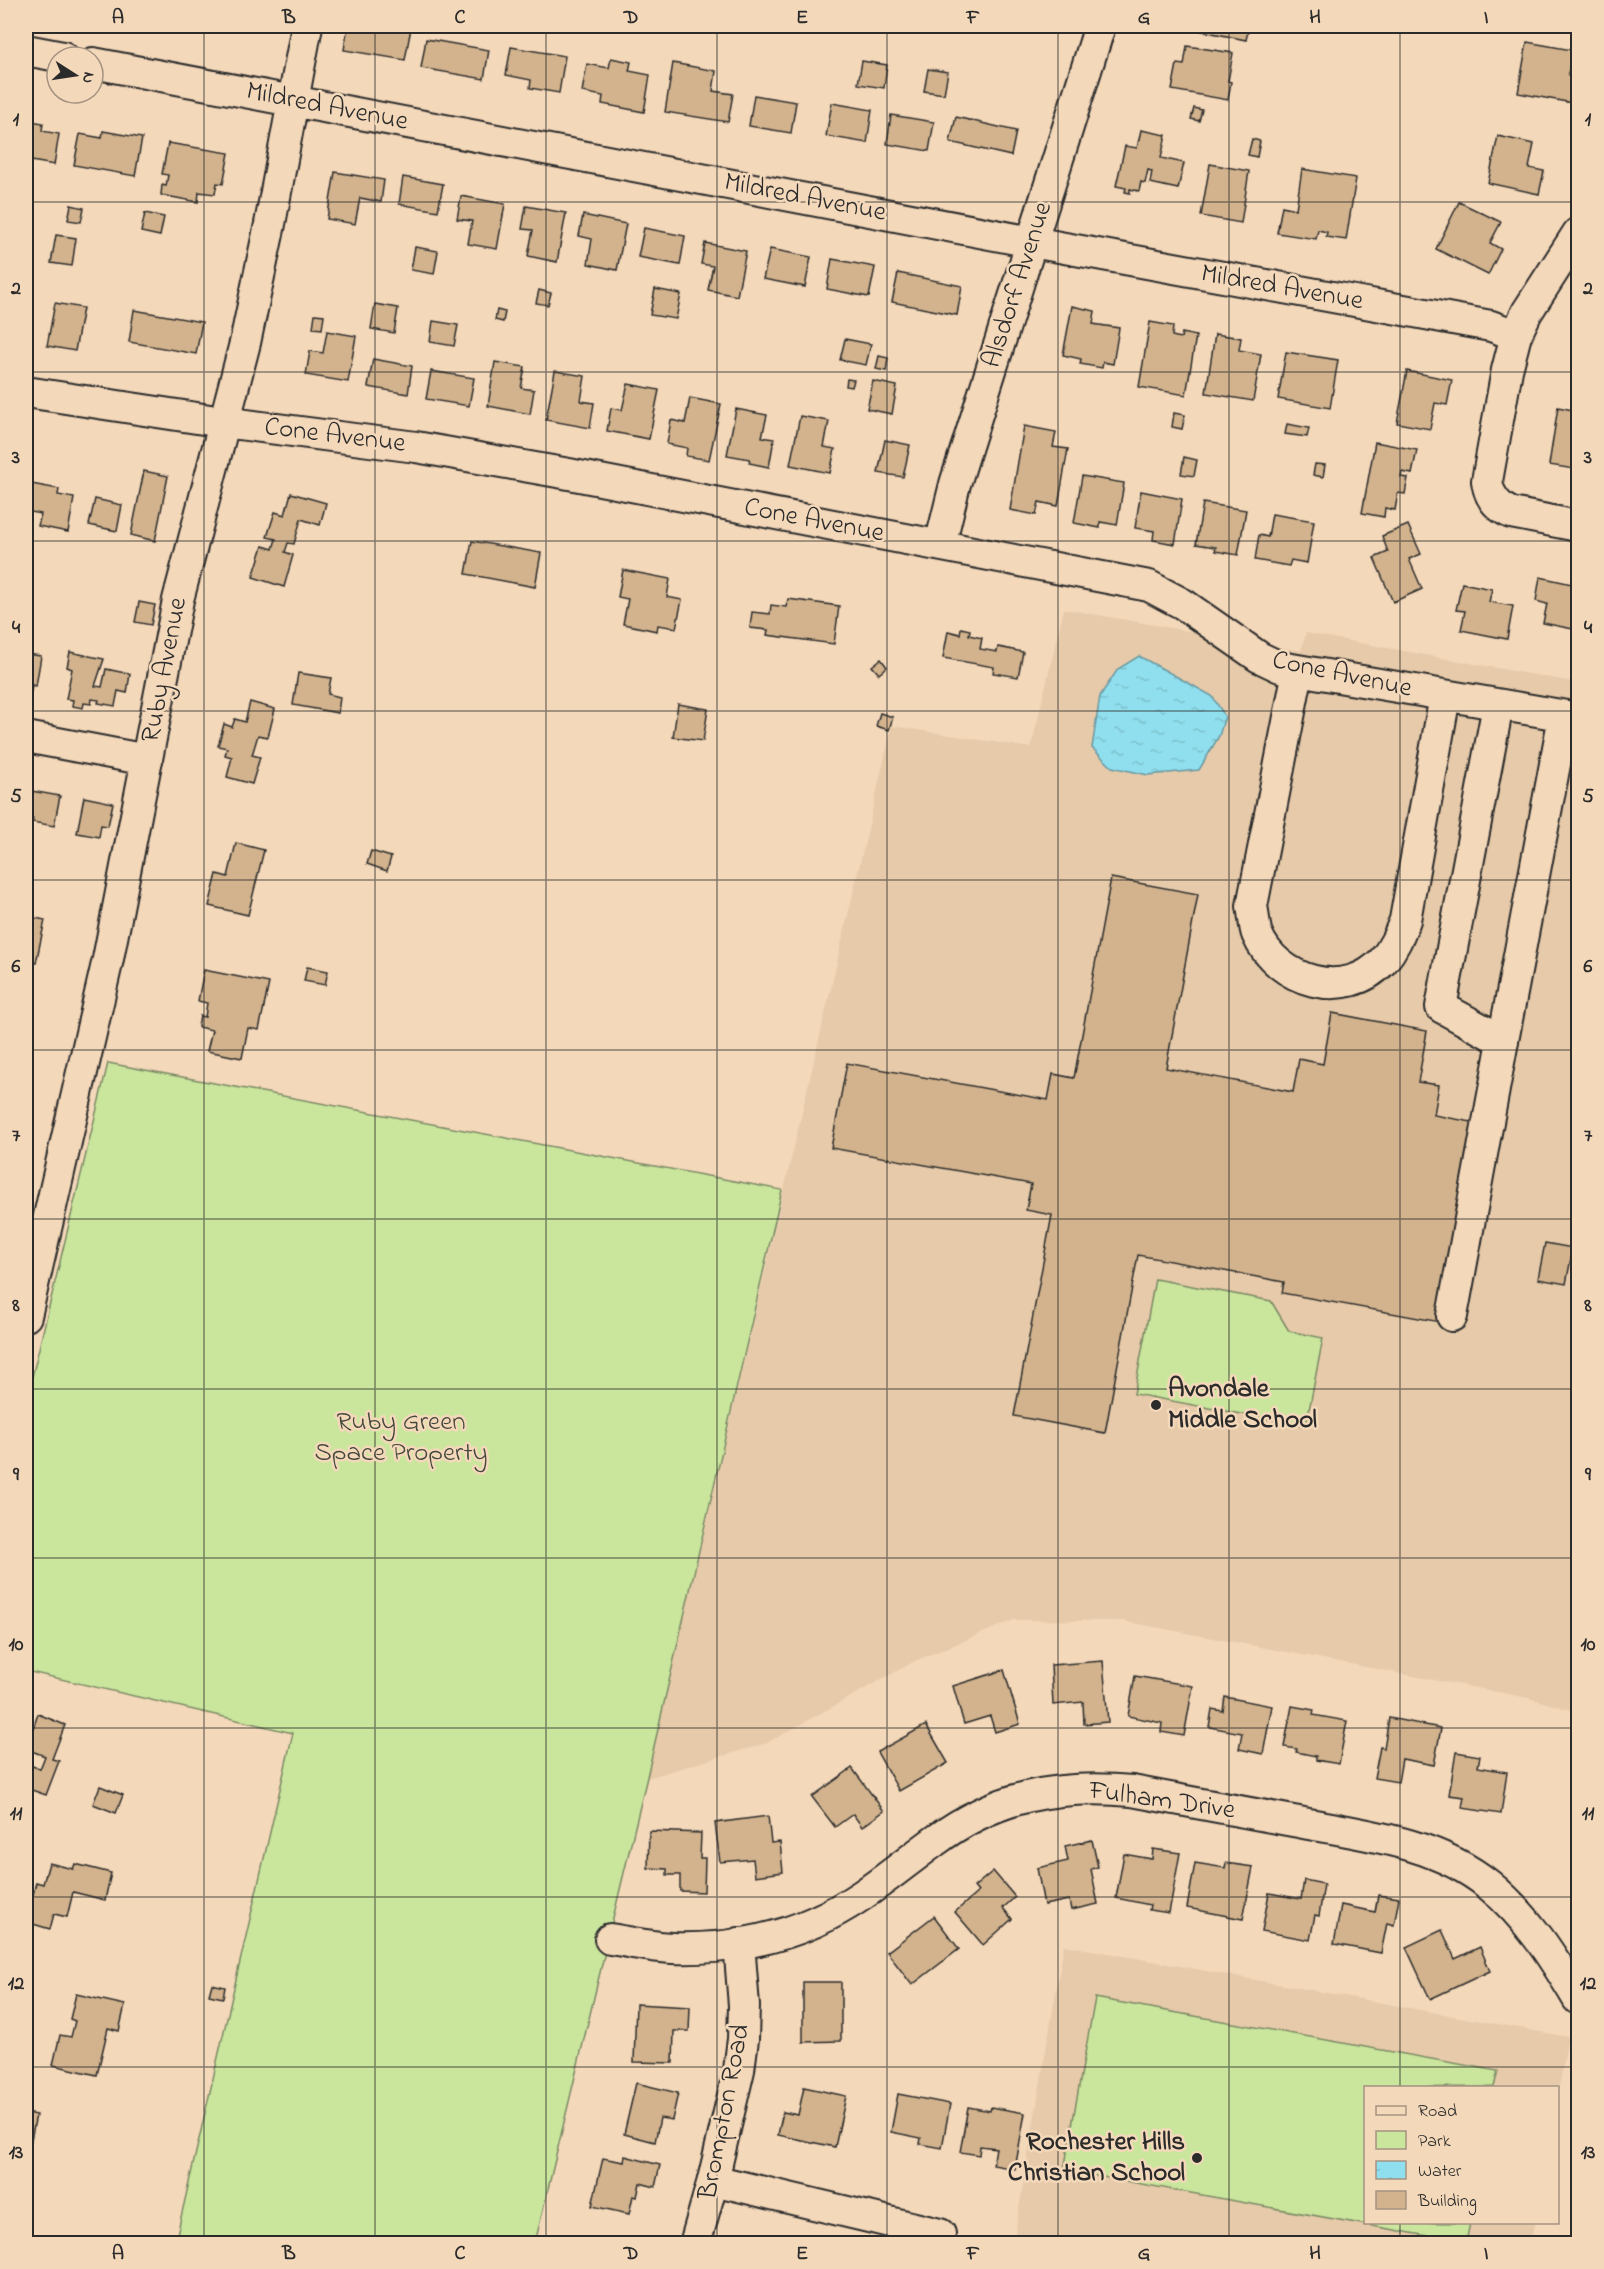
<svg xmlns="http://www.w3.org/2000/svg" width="1604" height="2269" font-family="'Indie Flower',sans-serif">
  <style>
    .built { fill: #e6caa9 }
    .park { fill: #cae69d; stroke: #7a8864; stroke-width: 1.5 }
    .water { fill: url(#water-ripples); stroke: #6897a0; stroke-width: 1.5 }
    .building { fill: #d2b38d; stroke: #2b2b2b; stroke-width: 1.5 }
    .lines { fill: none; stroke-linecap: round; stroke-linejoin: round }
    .minor-casing { stroke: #2b2b2b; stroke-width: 34 }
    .minor { stroke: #f4d8ba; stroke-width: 30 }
    .grid { fill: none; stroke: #2b2b2b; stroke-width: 1.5; stroke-opacity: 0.55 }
    .poi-dot { fill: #2b2b2b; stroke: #f4d8ba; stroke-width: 2 }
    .labels { text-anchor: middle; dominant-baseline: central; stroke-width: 5; stroke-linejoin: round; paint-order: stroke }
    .street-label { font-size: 27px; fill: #2b2b2b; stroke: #f4d8ba }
    .poi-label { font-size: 27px; font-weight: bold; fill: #2b2b2b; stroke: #f4d8ba; text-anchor: start }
    .park-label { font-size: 27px; fill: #43473c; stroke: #f4d8ba }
    .neatline { fill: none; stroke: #2b2b2b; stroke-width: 2 }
    .grid-label { font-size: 20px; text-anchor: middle; font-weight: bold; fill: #2b2b2b }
  </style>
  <defs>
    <pattern id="water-ripples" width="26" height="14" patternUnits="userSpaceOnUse" patternTransform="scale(1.5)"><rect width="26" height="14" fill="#90dfee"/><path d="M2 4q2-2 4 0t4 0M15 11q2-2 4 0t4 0" fill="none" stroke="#7cc0cc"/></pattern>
  </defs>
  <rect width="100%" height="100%" fill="#f4d8ba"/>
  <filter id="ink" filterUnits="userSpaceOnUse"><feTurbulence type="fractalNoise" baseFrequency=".0167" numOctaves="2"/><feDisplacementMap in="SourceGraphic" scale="12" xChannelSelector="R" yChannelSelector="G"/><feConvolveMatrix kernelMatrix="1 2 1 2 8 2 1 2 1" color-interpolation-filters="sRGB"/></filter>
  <g filter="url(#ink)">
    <g class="built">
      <path d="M1064,609L1301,651L1306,633L1578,683V1712L1529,1698L1123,1621L1014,1620L915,1661L767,1743L647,1778L892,726L1031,748Z"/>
      <path d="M1064,1945L1568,2037L1558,2093V2088H1366V2222L1534,2223L1531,2243L1013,2244Z"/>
    </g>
    <g class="park">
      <path d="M108,1063L782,1190L647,1777L535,2243H175L293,1733L26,1671V1402Z"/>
      <path d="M1578,1189V1239L1571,1238Z"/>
      <path d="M1155,1279L1271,1301L1289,1331L1323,1338L1306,1426L1134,1394Z"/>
      <path d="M1095,1998L1498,2071L1494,2087L1366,2088V2222L1470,2223L1466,2243L1064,2170Z"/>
    </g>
    <path class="water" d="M1139,656L1212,696L1225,716L1219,736L1199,770L1148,775L1112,767L1092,748L1100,696L1118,669Z"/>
    <g class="building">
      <path d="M348,26H399L411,28L405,60L344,50Z"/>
      <path d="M861,26H871L870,31L860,30Z"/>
      <path d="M883,26H893L892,34L882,32Z"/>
      <path d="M1189,26H1249L1246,40L1188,28Z"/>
      <path d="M426,39L489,50L484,79L421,68Z"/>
      <path d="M1527,42L1572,50L1568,75L1578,77V104L1518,93Z"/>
      <path d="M1187,46L1233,53L1228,81L1231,82L1228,100L1172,90L1177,64L1184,65Z"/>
      <path d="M511,47L565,56L559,93L530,88L531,80L506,75Z"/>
      <path d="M611,58L631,62L629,71L650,75L644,112L602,104L603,96L582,92L587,64L609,68Z"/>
      <path d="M862,61L887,65L884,88L858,84Z"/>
      <path d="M673,63L716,71L713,91L733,94L728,122L665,112Z"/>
      <path d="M928,69L948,72L944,94L924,91Z"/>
      <path d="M754,95L796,102L791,133L749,126Z"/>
      <path d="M832,103L872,110L867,143L826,136Z"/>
      <path d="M1194,108L1202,110L1199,121L1191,119Z"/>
      <path d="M891,115L934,122L929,151L887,144Z"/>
      <path d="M956,117L1016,131L1011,156L950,142Z"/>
      <path d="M26,120L43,123L42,131L59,134L54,165L26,160Z"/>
      <path d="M1141,130L1166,135L1161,158L1184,163L1178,189L1150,183L1152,171L1148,170L1145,183L1141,182L1139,191L1130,189V193L1125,192L1126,188L1116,186L1125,146L1137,148Z"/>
      <path d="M103,131L142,138L135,176L74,165L80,134L102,138Z"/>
      <path d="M1498,136L1534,144L1529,168L1544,171L1539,194L1488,183Z"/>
      <path d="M1252,139L1260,141L1257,157L1248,155Z"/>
      <path d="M168,143L229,153L223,184L217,183L215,194L199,192L198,202L161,195L162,185L166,186L168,175L162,174Z"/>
      <path d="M1210,164L1249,171L1241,223L1201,216Z"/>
      <path d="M1302,169L1356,178L1346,240L1326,237L1327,232L1318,230L1316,239L1277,233L1282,206L1296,209Z"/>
      <path d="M335,172L384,180L381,202L360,198L355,224L327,219Z"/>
      <path d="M403,177L443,184L438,211L399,204Z"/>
      <path d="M461,196L505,204L497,249L468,244L472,221L457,219Z"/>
      <path d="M1459,202L1501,222L1490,243L1501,249L1488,275L1436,249Z"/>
      <path d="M71,205L84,208L81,222L68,220Z"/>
      <path d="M526,206L566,213L557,262L528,256L533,230L522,229Z"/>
      <path d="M145,213L164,217L160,236L141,232Z"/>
      <path d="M583,215L626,224L617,270L588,264L592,239L579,236Z"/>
      <path d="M644,228L685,236L680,265L638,257Z"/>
      <path d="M56,235L76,238L72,266L51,263Z"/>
      <path d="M705,243L746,251L737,296L708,290L713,266L701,264Z"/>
      <path d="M415,247L438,251L434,274L411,270Z"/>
      <path d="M770,249L811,257L805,287L763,279Z"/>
      <path d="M832,259L875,267L869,297L827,289Z"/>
      <path d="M898,273L962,286L957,315L892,302Z"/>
      <path d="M655,289L681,294L676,319L650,315Z"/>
      <path d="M539,290L551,293L548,305L536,303Z"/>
      <path d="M55,303L83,308L75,351L47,346Z"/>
      <path d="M375,304L398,308L394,333L371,329Z"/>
      <path d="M1072,306L1095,311L1093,324L1119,328L1113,364L1103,362L1102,368L1080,364L1081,359L1063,355Z"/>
      <path d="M134,310L202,322L196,354L129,342Z"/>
      <path d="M497,310L505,312L503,322L495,320Z"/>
      <path d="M315,314L324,315L322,329L313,328Z"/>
      <path d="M433,321L458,325L454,346L430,342Z"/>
      <path d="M1150,322L1173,326L1172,336L1181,338L1182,333L1196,336L1186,395L1139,387Z"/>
      <path d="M327,331L356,336L348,382L306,375L310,351L323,353Z"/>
      <path d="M1215,334L1241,338L1239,350L1261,354L1253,401L1206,393Z"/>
      <path d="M845,339L871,344L866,365L840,360Z"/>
      <path d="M1286,352L1338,360L1330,408L1278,399Z"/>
      <path d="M879,356L888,358L886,371L876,369Z"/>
      <path d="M373,359L412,366L408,394L368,387Z"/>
      <path d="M495,362L525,367L521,388L534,390L530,414L488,406Z"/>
      <path d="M431,371L474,378L469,406L426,399Z"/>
      <path d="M555,371L585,376L581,401L594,403L590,428L546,420Z"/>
      <path d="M1407,371L1452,380L1447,405L1435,403L1430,429L1397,423Z"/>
      <path d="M847,379L854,380L852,387L846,386Z"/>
      <path d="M873,381L897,386L892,414L867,409Z"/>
      <path d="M628,384L659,390L649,439L607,431L611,408L622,410Z"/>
      <path d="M690,398L721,404L709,460L686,456L687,448L667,444L671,420L685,423Z"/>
      <path d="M1558,407L1578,411V448L1574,469L1549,465Z"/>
      <path d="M736,409L767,415L762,437L774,439L769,467L749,463L750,459L727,455Z"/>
      <path d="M1174,413L1185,415L1182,429L1172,427Z"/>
      <path d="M800,416L829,421L824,447L835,449L830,473L790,465Z"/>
      <path d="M1287,424L1309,428L1307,437L1285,434Z"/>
      <path d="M1024,426L1056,432L1053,447L1068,449L1058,506L1039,502L1036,515L1010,510Z"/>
      <path d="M885,440L910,445L903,477L878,473Z"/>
      <path d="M1375,442L1417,450L1412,474L1402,472L1401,477L1408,478L1405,494L1398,493L1395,510L1385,508L1384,517L1362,513Z"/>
      <path d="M1184,457L1197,460L1194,476L1181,474Z"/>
      <path d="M1315,464L1325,465L1323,477L1313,475Z"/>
      <path d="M144,471L168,476L155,541L131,535Z"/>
      <path d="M1082,476L1124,483L1117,525L1100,522V528L1074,523Z"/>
      <path d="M26,483L59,489L58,495L74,498L68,532L38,526L41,514L26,511Z"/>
      <path d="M1141,491L1182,499L1175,544L1153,540L1154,531L1135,528Z"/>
      <path d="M291,493L326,503L320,525L301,519L294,544L288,543L285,552L293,555L284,587L253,577L263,546L273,549L276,539L267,537L275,512L285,515Z"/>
      <path d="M95,499L122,505L117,531L89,525Z"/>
      <path d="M1203,503L1246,510L1238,555L1215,551L1216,547L1196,544Z"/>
      <path d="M1272,514L1314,521L1307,563L1291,560L1289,566L1255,560L1259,535L1268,537Z"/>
      <path d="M1408,525L1421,554L1409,559L1422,589L1393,602L1374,558L1388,552L1382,536Z"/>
      <path d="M472,541L541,553L535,587L466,574Z"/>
      <path d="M623,570L670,579L667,597L682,600L676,628L658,625L657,631L623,624L628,599L618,597Z"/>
      <path d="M1540,577L1572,584L1571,593L1578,595V630L1543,623L1547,604L1536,601Z"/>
      <path d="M1462,583L1492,589L1489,602L1513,606L1507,639L1461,630L1465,611L1456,610Z"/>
      <path d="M788,599L839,606L834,644L767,635L768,630L750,628L752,612L770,614L771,605L786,607Z"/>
      <path d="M139,602L155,605L151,625L135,622Z"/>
      <path d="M961,628L970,630L969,635L982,638L980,649L997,652L998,647L1023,652L1018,677L993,673L994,667L943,658L948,631L960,634Z"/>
      <path d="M70,652L104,659L95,686L102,687L106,669L130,674L127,693L118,691L115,706L98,703L99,700L92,699L91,704L84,703L83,708L72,706L73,700L66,699L72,669L67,667Z"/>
      <path d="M26,654L41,656L36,686L32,685L31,692L26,691Z"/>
      <path d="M881,659L887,667L879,674L872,666Z"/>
      <path d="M298,673L331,678L328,694L340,697L338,713L293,705Z"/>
      <path d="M250,702L275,709L268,737L258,735L252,755L260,757L252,784L227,777L232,757L225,755L227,748L218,746L224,724L232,727L235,719L245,722Z"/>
      <path d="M678,704L708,709L703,741L673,737Z"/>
      <path d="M880,713L893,717L889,730L876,726Z"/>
      <path d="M26,790L60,796L54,826L32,822L33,818L26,817Z"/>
      <path d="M84,797L113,803L108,826L101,825L99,837L77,833Z"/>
      <path d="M236,843L264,850L248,915L209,906L217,874L228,877Z"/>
      <path d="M371,851L391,857L387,871L367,864Z"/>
      <path d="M1111,878L1198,894L1166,1068L1293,1092L1299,1059L1323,1064L1332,1013L1427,1031L1418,1082L1439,1085L1434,1115L1477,1123L1440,1322L1282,1293L1284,1282L1138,1255L1105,1433L1014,1416L1052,1215L1026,1210L1031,1184L831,1148L847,1063L1048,1100L1053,1074L1074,1078Z"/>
      <path d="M26,916L45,920L36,963L26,961Z"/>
      <path d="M307,967L328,971L325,985L304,981Z"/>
      <path d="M204,970L269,983L259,1030L248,1028L242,1058L207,1051L212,1030L198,1027L200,1016L205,1017L207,1003L198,1001Z"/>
      <path d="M26,1016L32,1017L27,1044H26Z"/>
      <path d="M1545,1243L1573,1248L1566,1284L1538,1279Z"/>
      <path d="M1103,1661L1108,1722L1084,1724L1083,1702L1053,1705L1051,1665Z"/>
      <path d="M1004,1670L1020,1724L995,1732L990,1716L964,1724L953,1686Z"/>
      <path d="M1135,1676L1193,1686L1184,1736L1161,1732L1162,1723L1128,1716Z"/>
      <path d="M1225,1697L1272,1706L1263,1754L1239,1749L1242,1733L1209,1727L1212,1709L1223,1711Z"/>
      <path d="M1292,1706L1314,1710L1313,1715L1347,1721L1339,1764L1316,1760V1756L1296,1752L1297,1749L1284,1747Z"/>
      <path d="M38,1714L65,1725L52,1759L59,1761L46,1795L26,1788V1778L30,1765L40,1769L45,1756L26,1749Z"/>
      <path d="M1389,1718L1441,1728L1434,1765L1402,1759L1398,1782L1374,1778L1380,1747L1384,1748Z"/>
      <path d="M926,1725L948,1763L899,1791L877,1752Z"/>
      <path d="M1456,1752L1480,1756L1478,1767L1507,1772L1501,1814L1462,1808L1464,1797L1449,1795Z"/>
      <path d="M852,1768L884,1811L862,1827L853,1814L835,1827L812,1797Z"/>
      <path d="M100,1786L123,1795L116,1813L93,1804Z"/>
      <path d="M768,1816L771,1843L780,1842L783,1872L755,1876L753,1859L720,1862L715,1823Z"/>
      <path d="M649,1831L701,1833L700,1858H705L704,1892L680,1891V1875H667V1869L648,1868Z"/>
      <path d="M1092,1840L1098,1867L1091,1869L1098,1904L1071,1910L1069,1900L1044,1905L1037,1868L1068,1861L1065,1846Z"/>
      <path d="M1153,1849L1180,1853L1169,1913L1149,1910L1150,1905L1116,1898L1124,1854L1152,1859Z"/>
      <path d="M49,1863L73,1869L75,1864L111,1873L105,1900L73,1892L67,1917L54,1914L50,1929L26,1922V1893L33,1895L36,1882L43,1884Z"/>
      <path d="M1195,1863L1225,1868L1226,1863L1253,1867L1243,1919L1187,1908Z"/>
      <path d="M993,1871L1015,1897L1003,1908L1012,1919L983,1945L955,1912L978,1892L974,1887Z"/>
      <path d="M1304,1880L1324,1884L1319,1916L1315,1915L1310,1940L1262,1931L1269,1893L1301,1899Z"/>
      <path d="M1378,1895L1399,1898L1394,1925L1387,1923L1381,1953L1334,1944L1341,1905L1375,1912Z"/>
      <path d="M934,1916L959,1949L912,1985L887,1952Z"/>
      <path d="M1442,1930L1455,1959L1480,1947L1490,1971L1430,1999L1406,1947Z"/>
      <path d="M803,1982H841V2041L803,2042Z"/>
      <path d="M212,1984L225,1987L223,1998L209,1995Z"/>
      <path d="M76,1994L125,2005L119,2031L108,2028L97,2075L53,2065L60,2035L71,2037L75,2021L70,2019Z"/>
      <path d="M636,2004L690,2007L689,2031H674L673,2063L634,2062Z"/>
      <path d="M636,2083L678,2093L672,2120L660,2118L655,2142L624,2134Z"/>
      <path d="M804,2087L846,2096L835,2147L778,2135L783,2112L798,2115Z"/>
      <path d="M898,2094L950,2104L942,2148L920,2144L921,2138L891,2132Z"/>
      <path d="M968,2107L990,2111L991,2107L1025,2113L1015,2169L993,2165L996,2148L980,2146L979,2155L960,2152Z"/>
      <path d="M26,2113L36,2115L26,2164Z"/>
      <path d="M625,2156L660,2165L655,2187L640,2183L637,2197L633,2196L629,2214L592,2206L603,2158L624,2162Z"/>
    </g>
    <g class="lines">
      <defs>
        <g id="minor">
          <path d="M26,50L63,57"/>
          <path d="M93,63L1032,242L1491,326L1516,335"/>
          <path d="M1578,233L1527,312L1516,335L1507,370L1487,481C1489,496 1497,507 1511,513L1578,526"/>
          <path d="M26,392L223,422L416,447L569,474L1149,586L1183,604L1259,657L1280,667L1578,718"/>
          <path d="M940,545L955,484L1100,26"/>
          <path d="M1298,671L1252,906C1254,915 1254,926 1257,934C1277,982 1346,1002 1383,961C1394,948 1399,935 1405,920L1445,696"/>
          <path d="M1498,705L1441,1007L1503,1041L1564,716"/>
          <path d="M26,737L147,760"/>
          <path d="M26,1316L108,959L178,600L245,343L270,224L307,26"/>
          <path d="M1452,1316L1503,1041"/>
          <path d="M610,1939C630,1942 651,1947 672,1948C719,1950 772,1941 814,1922C860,1902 895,1870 935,1841C995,1796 1058,1784 1132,1791C1185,1801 1239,1811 1293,1821C1360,1834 1435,1841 1489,1885C1528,1917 1553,1957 1578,1999"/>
          <path d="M713,2180L940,2234"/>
          <path d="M695,2244L713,2180L739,2070L743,2039L744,2006L739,1943"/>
        </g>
      </defs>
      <use href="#minor" class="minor-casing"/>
      <use href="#minor" class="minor"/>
    </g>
  </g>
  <path class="grid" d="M204,26V2244M375,26V2244M546,26V2244M717,26V2244M887,26V2244M1058,26V2244M1229,26V2244M1400,26V2088M26,202H1578M26,372H1578M26,541H1578M26,711H1578M26,880H1578M26,1050H1578M26,1219H1578M26,1389H1578M26,1558H1578M26,1728H1578M26,1897H1578M26,2067H1578M1400,2222V2244"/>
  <g class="poi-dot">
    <circle cx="1156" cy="1405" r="6"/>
    <circle cx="1197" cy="2158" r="6"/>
  </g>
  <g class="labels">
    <g class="street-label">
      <text transform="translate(327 107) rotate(11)">Mildred Avenue</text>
      <text transform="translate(805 198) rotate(11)">Mildred Avenue</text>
      <text transform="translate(1018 285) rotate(-72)">Alsdorf Avenue</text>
      <text transform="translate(1282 288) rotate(10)">Mildred Avenue</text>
      <text transform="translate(335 436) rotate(7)">Cone Avenue</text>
      <text transform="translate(814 521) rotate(11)">Cone Avenue</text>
      <text transform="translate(165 670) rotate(-79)">Ruby Avenue</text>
      <text transform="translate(1342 675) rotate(12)">Cone Avenue</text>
      <text transform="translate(1162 1801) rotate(8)">Fulham Drive</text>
      <text transform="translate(725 2112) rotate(-79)">Brompton Road</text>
    </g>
    <g class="poi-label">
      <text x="1168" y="1389">Avondale<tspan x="1168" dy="31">Middle School</tspan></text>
      <text x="1185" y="2142" text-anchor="end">Rochester Hills<tspan x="1185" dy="31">Christian School</tspan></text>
    </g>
    <g class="park-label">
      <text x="401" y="1422">Ruby Green<tspan x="401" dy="31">Space Property</tspan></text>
    </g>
  </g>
  <rect width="1604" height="2269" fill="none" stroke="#f4d8ba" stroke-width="66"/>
  <rect x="1364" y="2086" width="195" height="138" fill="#f4d8ba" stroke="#a49381" stroke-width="1.5"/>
  <rect x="1376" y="2106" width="30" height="9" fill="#f4d8ba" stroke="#a49381" stroke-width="1.5"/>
  <text x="1418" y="2116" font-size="18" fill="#2b2b2b">Road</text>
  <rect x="1376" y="2131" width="30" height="18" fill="#cae69d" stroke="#a49381" stroke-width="1.5"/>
  <text x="1418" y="2146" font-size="18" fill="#2b2b2b">Park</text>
  <rect x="1376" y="2161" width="30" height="18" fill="url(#water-ripples)" stroke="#a49381" stroke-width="1.5"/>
  <text x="1418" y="2176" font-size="18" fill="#2b2b2b">Water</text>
  <rect x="1376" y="2191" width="30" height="18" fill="#d2b38d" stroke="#a49381" stroke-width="1.5"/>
  <text x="1418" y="2206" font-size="18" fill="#2b2b2b">Building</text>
  <g transform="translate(75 75) rotate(102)"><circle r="28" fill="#f4d8ba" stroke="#a49381" stroke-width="1.5"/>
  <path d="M0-4.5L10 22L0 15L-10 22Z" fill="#2b2b2b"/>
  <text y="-9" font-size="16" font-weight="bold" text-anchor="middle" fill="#2b2b2b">N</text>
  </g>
  <rect x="33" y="33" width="1538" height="2203" class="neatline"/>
  <g class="grid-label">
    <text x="118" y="23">A</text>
    <text x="289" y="23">B</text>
    <text x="460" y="23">C</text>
    <text x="631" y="23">D</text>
    <text x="802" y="23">E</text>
    <text x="973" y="23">F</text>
    <text x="1144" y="23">G</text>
    <text x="1315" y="23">H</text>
    <text x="1486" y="23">I</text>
    <text x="16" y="125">1</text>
    <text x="1588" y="125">1</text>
    <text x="16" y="294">2</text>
    <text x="1588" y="294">2</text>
    <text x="16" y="463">3</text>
    <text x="1588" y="463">3</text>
    <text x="16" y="633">4</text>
    <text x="1588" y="633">4</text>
    <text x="16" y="802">5</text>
    <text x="1588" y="802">5</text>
    <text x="16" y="972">6</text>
    <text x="1588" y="972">6</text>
    <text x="16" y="1141">7</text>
    <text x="1588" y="1141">7</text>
    <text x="16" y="1311">8</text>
    <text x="1588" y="1311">8</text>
    <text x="16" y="1480">9</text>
    <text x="1588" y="1480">9</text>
    <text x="16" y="1650">10</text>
    <text x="1588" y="1650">10</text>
    <text x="16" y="1819">11</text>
    <text x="1588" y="1819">11</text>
    <text x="16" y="1989">12</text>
    <text x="1588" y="1989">12</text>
    <text x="16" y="2158">13</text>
    <text x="1588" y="2158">13</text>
    <text x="118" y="2259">A</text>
    <text x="289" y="2259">B</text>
    <text x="460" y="2259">C</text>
    <text x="631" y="2259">D</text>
    <text x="802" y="2259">E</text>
    <text x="973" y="2259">F</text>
    <text x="1144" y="2259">G</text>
    <text x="1315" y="2259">H</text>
    <text x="1486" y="2259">I</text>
  </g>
</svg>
